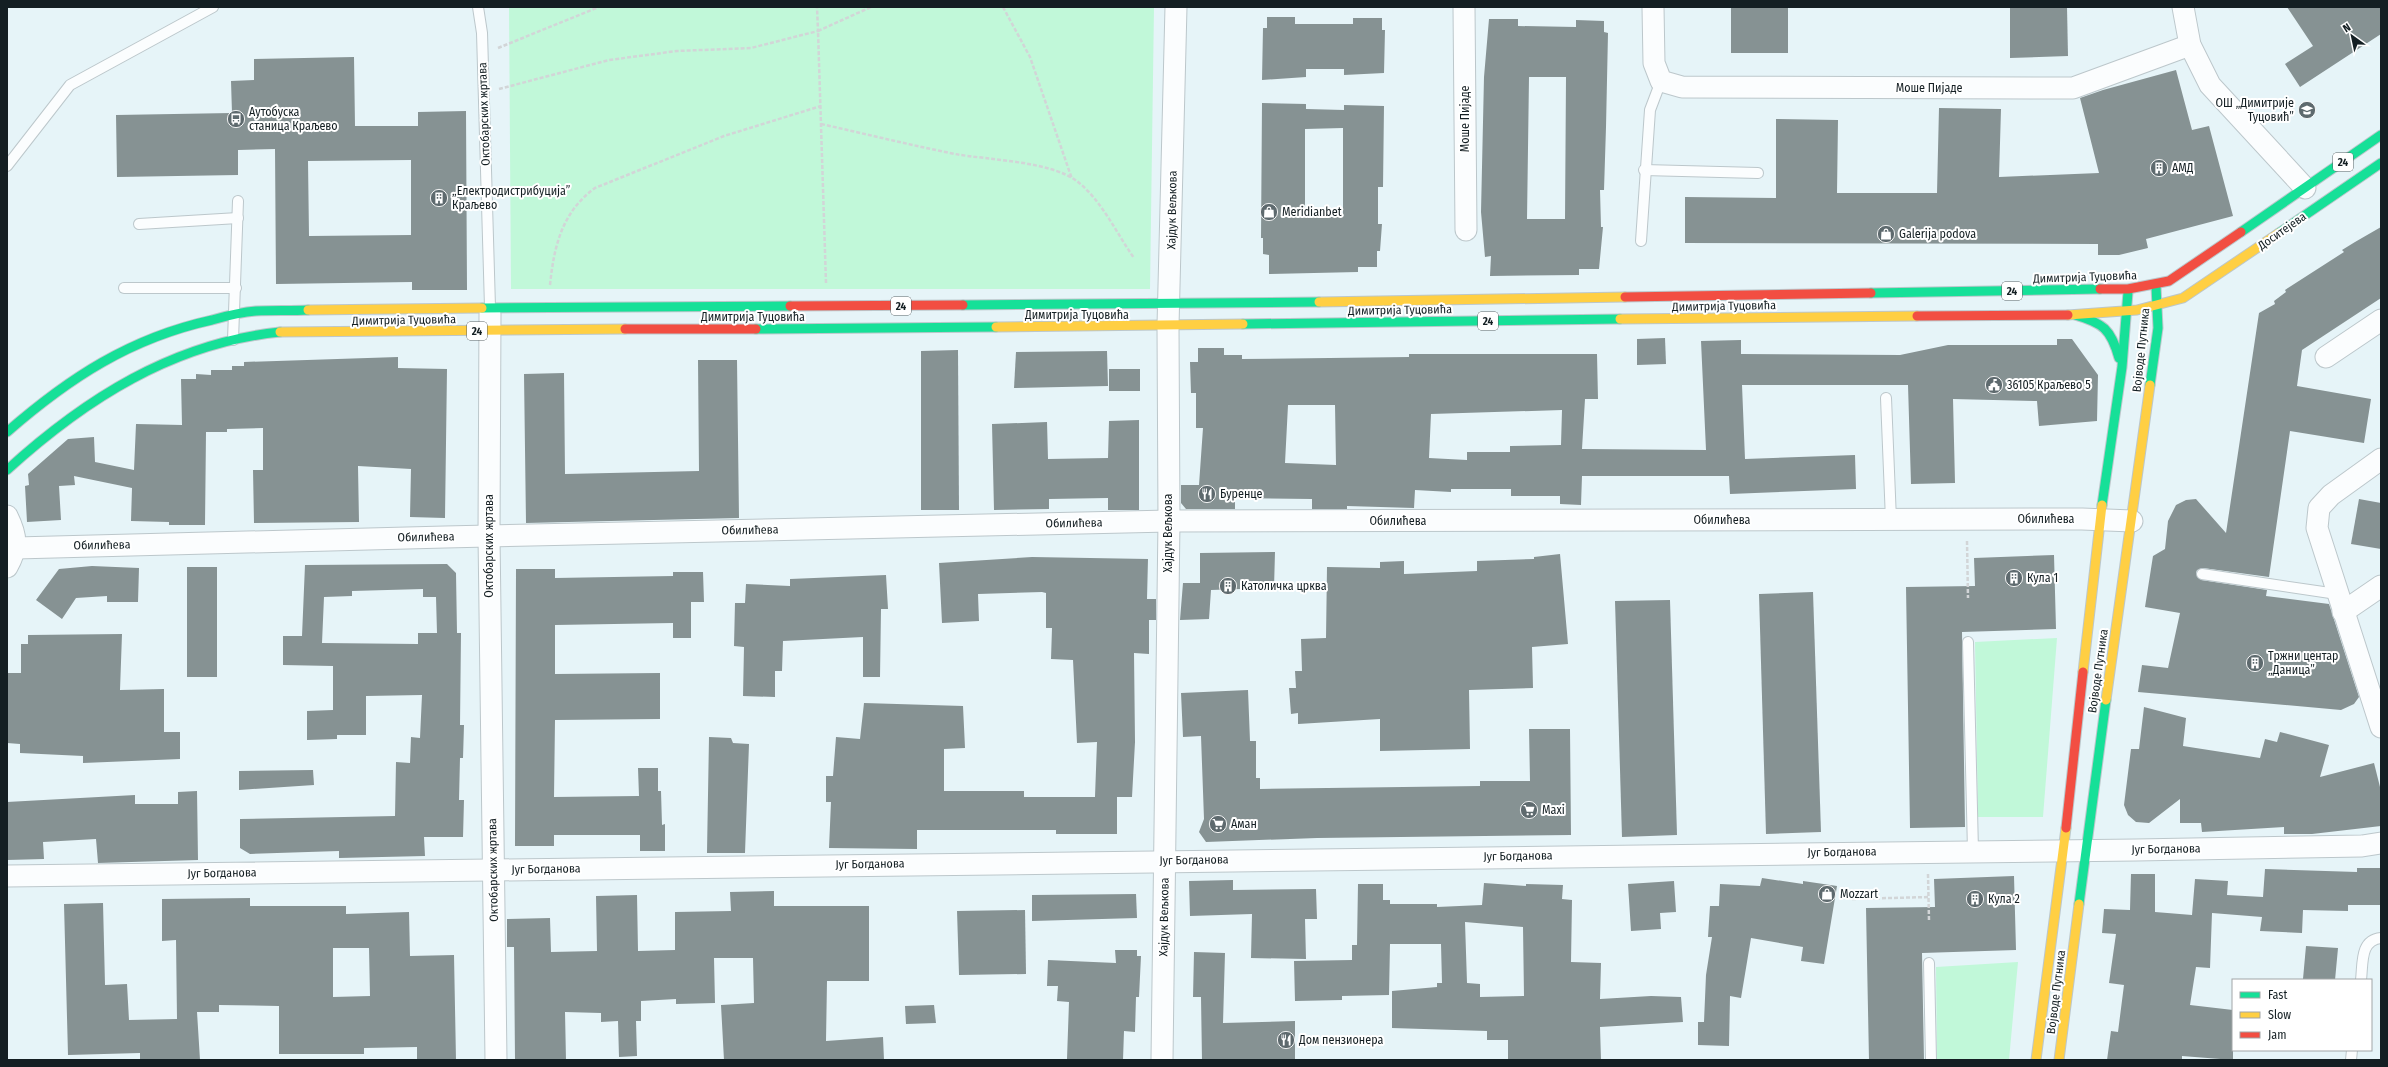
<svg xmlns="http://www.w3.org/2000/svg" width="2388" height="1067" font-family="'Fira Sans Condensed',sans-serif">
  <style>
    .green { fill: #c1f8d9 }
    .building { fill: #869293; fill-rule: evenodd }
    .lines { fill: none; stroke-linecap: round; stroke-linejoin: round }
    .lane-casing { stroke: #bcc7cb; stroke-width: 12 }
    .street-casing { stroke: #bcc7cb; stroke-width: 23 }
    .fast-casing { stroke: #bcc7cb; stroke-width: 11 }
    .slow-casing { stroke: #bcc7cb; stroke-width: 11 }
    .jam-casing { stroke: #bcc7cb; stroke-width: 11 }
    .path { stroke: #d2d5d7; stroke-width: 2.5; stroke-dasharray: 4 2; stroke-linecap: butt }
    .lane { stroke: #fbfdfe; stroke-width: 10 }
    .street { stroke: #fbfdfe; stroke-width: 21 }
    .fast { stroke: #16e098; stroke-width: 9 }
    .slow { stroke: #ffcf43; stroke-width: 9 }
    .jam { stroke: #f24e42; stroke-width: 9 }
    .labels { text-anchor: middle; dominant-baseline: central; stroke-width: 4; stroke-linejoin: round; paint-order: stroke }
    .shield { fill: #fff; stroke: #5a6265; stroke-width: 1 }
    .shield-label { font-size: 11px; font-weight: bold; fill: #141f23 }
    .street-label { font-size: 12px; fill: #141f23; stroke: #fff }
    .poi-label { font-size: 12px; fill: #141f23; stroke: #fff; text-anchor: start }
  </style>
  <rect width="100%" height="100%" fill="#e6f4f8"/>
  <g class="green">
    <path d="M509,7H1154L1150,289H511Z"/>
    <path d="M2057,638L2043,817H1978L1975,642Z"/>
    <path d="M2018,962L2009,1060H1937L1936,967Z"/>
  </g>
  <g class="building">
    <rect x="1731" y="7" width="57" height="46"/>
    <path d="M2010,7H2067L2068,56L2010,58Z"/>
    <path d="M2287,7H2381V34L2300,87L2285,64L2313,46Z"/>
    <path d="M1267,17H1295V24H1353V18H1382V30H1385L1384,73L1344,75V69H1306V77L1262,80L1263,28H1267Z"/>
    <path d="M1489,19H1518V26L1576,27V20L1604,21V32L1608,33L1606,127L1604,190H1600L1601,227H1603L1599,269H1579V275L1490,276L1491,256L1485,257L1481,212L1484,77ZM1529,77H1566L1565,219H1527Z"/>
    <path d="M354,57L355,126H418V112L466,111L467,290H412V282L276,284L275,149L238,150V175L117,177L116,115L232,113L231,81L254,80V59ZM411,160V235L309,236L308,161Z"/>
    <path d="M2176,70L2192,130L2209,126L2233,216L2146,239L2148,248L2119,255H2098V244L1685,243V197L1776,198V119L1838,120L1837,193H1937L1939,108L2001,109L1999,177L2099,173L2080,98L2103,90Z"/>
    <path d="M1262,103L1306,104V109L1344,110V105L1384,106L1383,187H1378V224H1382L1380,251H1377V267H1358V272L1269,274V255L1263,254V238H1261ZM1343,128V217H1305V129Z"/>
    <path d="M2381,227V298L2302,350L2297,386L2371,399L2364,443L2290,431L2269,577L2203,568L2197,570L2196,573L2201,580L2267,590L2266,596L2329,604L2359,697L2354,704L2341,710L2138,692L2142,665L2168,668L2180,613L2145,607L2153,556L2165,549L2168,521L2176,505L2186,500L2196,499L2226,533L2259,313L2275,304L2274,301L2286,292L2285,290L2344,252L2342,250L2355,242Z"/>
    <path d="M1665,338L1666,364L1637,365V339Z"/>
    <path d="M2057,339H2072L2098,375L2097,421L2039,426L2037,401L1953,399L1955,483L1911,484L1908,385H1742L1745,459L1855,455L1856,489L1730,494L1729,476H1582L1581,505L1560,504V496H1511V489H1451V492L1415,490L1414,508L1347,506V509H1312V499L1235,498V509H1186L1181,503V485H1199L1203,428H1196V393H1191L1190,362H1198V348H1224V355H1242V359L1409,357V354H1597L1598,399H1585L1582,449L1706,450L1701,341L1741,340V354L1900,355L1948,345H2057ZM1288,405H1335L1336,465L1285,463ZM1562,410L1561,445L1510,446V452H1467V460L1429,458L1431,414Z"/>
    <path d="M958,350L959,510H921V351Z"/>
    <path d="M1107,351L1108,386L1014,388L1016,352Z"/>
    <path d="M398,357V368L447,369L445,518L410,517L411,469L358,466L359,522L254,523L253,470H263V428L227,429V432H206L205,525H169V522L131,521L132,488L74,476L75,485L59,486L61,520L27,522L25,486L29,485L28,474L68,439L94,437L95,462L134,470L136,424L182,425L181,379H196V374L211,375V370H232V366H244V362Z"/>
    <path d="M698,360H737L739,518L526,523L524,374L564,373L565,474L699,471Z"/>
    <rect x="1109" y="369" width="31" height="22"/>
    <path d="M1139,420V510H1108V498L1049,499V509L994,510L992,424L1047,422L1048,459L1108,458L1109,421Z"/>
    <path d="M2359,499L2381,503V549L2351,544Z"/>
    <path d="M1275,552L1274,588L1211,590L1209,619L1180,620L1183,583H1200V553Z"/>
    <path d="M1560,554L1568,644L1532,647L1533,688L1469,690L1470,749L1380,751V719L1298,724V713L1291,714L1289,688H1296L1295,671H1302L1301,639L1326,638L1327,567L1380,568V562L1404,561V574L1477,571V561L1534,559V557Z"/>
    <path d="M2054,555L2056,629L1962,632L1965,827L1910,828L1906,587L1975,586L1974,558Z"/>
    <path d="M1032,557L1148,559L1147,599H1156V620H1149V654L1134,653L1135,742L1132,797H1117V834H1056V830H917V849L829,848L831,802H826V776H833L836,737L860,739L864,703L963,706L965,748L944,749V791H1024V797H1095L1097,742L1077,743L1073,660L1051,659L1052,628H1046V593L1042,592L978,594L979,621L942,623L939,563Z"/>
    <path d="M447,564L456,573L457,633H461L460,725H464L463,758H460L459,800H464L463,837H424L425,856L339,858V851L250,854L240,848V819L395,816L396,762L410,763L411,737L420,738L422,695L366,696V735H337V739L307,740V711L333,710V666L283,665V636H302L305,565ZM423,589V597H436L437,633H418V644L322,643L324,597L352,596V591Z"/>
    <path d="M92,566L139,568L138,602H107V596L76,598L62,619L36,600L59,569Z"/>
    <rect x="187" y="567" width="30" height="110"/>
    <path d="M516,569H555V578L673,576V572H703L704,602H691V638H673V623L555,625V674L660,673V719L555,720L554,797L639,796L638,768H658V791H661L662,825L665,824V851H640V835H554V846H515Z"/>
    <path d="M886,575L888,609H881L880,677H863V637L783,641L782,671H775V697L743,696L744,647L734,646L735,603H745L746,584L790,586V579Z"/>
    <path d="M1813,592L1821,832L1766,834L1759,594Z"/>
    <path d="M1670,600L1677,835L1622,837L1615,601Z"/>
    <path d="M122,634L120,690L164,689V732H180V759L83,763V756L20,753V744L7,743V673H21V644H28V635Z"/>
    <path d="M1248,690L1250,741H1256V778H1260V789L1480,786V781H1530L1529,729H1570L1571,835L1317,838L1206,842L1199,832L1204,819L1201,736L1183,737L1181,693Z"/>
    <path d="M2144,707L2186,718L2183,746L2260,758L2265,739L2277,742L2280,732L2329,745L2320,777L2374,763L2381,791V826L2312,834H2284V827L2202,832L2201,823H2180V799L2149,823L2136,822L2128,815L2124,805L2131,749H2139Z"/>
    <path d="M709,737L731,738L733,743L749,744L745,853H707Z"/>
    <path d="M313,770L314,785L239,790V771Z"/>
    <path d="M197,791L198,860L98,863L96,839L43,842L44,859L7,860V802L135,795V804H178V792Z"/>
    <path d="M2357,868H2381V905H2348V911L2303,910L2302,933L2260,931L2262,917L2212,913L2210,968L2196,967L2190,1005L2233,1010V1060L2182,1056V1060H2107L2111,1031L2118,1032L2124,985L2109,983L2116,934L2102,933L2104,909L2130,910L2131,874H2155V912L2192,915L2195,879L2228,881L2227,895L2263,897L2265,869L2357,872Z"/>
    <path d="M2014,876L2016,950L1922,953L1924,1060H1869L1866,908L1935,907L1934,879Z"/>
    <path d="M1762,878L1803,884V881L1837,886L1824,964L1801,961L1803,947L1751,938L1741,998L1730,996L1729,1046L1698,1045V1022H1704L1706,975L1712,937H1708L1710,906H1719L1720,884L1760,886Z"/>
    <path d="M1233,880V890L1316,889L1317,919H1305L1306,959L1251,958L1252,914L1190,916L1189,881Z"/>
    <path d="M1674,881L1676,912L1660,913L1661,929L1631,931L1628,884Z"/>
    <path d="M1484,883L1526,886V884L1563,885L1562,899L1572,900L1571,962L1601,963L1600,999L1651,996L1681,997L1683,1022L1600,1027L1601,1060H1508V1040H1487V1031L1392,1028V991L1437,987V983H1442L1441,944H1390L1389,995L1342,996V1000L1295,1001L1294,961L1352,960V945H1357L1358,884H1383V900H1390V904H1437V907L1482,905ZM1465,922L1523,927L1524,996L1480,997V984L1467,983Z"/>
    <path d="M774,891V906H869V981H827L826,1041L883,1037L884,1060H724L721,1005L754,1003L753,958H714L715,1003L676,1004V999L641,1001V1021H636L637,1056L619,1057L618,1021L601,1022V1013L565,1012L566,1060H515L514,947H507V919L550,918L551,952L597,951L596,896L637,895L638,951L675,950V912L731,911L730,892Z"/>
    <path d="M1136,894L1137,918L1032,921V895Z"/>
    <path d="M250,898V906H346V914L409,912L410,956L454,955L456,1060H417V1047L364,1048V1054H279V1006L219,1005V1012H197L200,1060H140V1053L68,1055L64,904L103,903L105,985L127,984L129,1020L177,1019L176,940L162,941V899ZM333,948H369L370,996L333,997Z"/>
    <path d="M1025,910L1026,974L959,975L957,911Z"/>
    <path d="M2306,946L2338,948L2335,980L2303,979Z"/>
    <path d="M1115,950H1137V956H1141L1139,997H1136L1135,1032L1124,1031L1123,1060L1067,1059L1069,1002L1057,1001L1058,986H1047L1048,960L1116,963Z"/>
    <path d="M1194,952L1225,953L1223,1023L1295,1021V1060H1202L1201,997H1193Z"/>
    <path d="M934,1005L936,1023L906,1024L905,1006Z"/>
  </g>
  <g class="lines">
    <defs>
      <g id="lane">
        <path d="M478,7L482,33L490,307"/>
        <path d="M7,166L70,85L213,7"/>
        <path d="M1644,170L1758,173"/>
        <path d="M139,224L238,218"/>
        <path d="M1641,241L1650,110L1661,81"/>
        <path d="M124,288H236"/>
        <path d="M233,340L238,201"/>
        <path d="M1886,398L1891,520"/>
        <path d="M2202,574L2337,594"/>
        <path d="M1968,642L1973,851"/>
        <path d="M1929,963L1931,1060"/>
        <path d="M2361,980C2363,963 2360,940 2381,938"/>
        <path d="M2351,1060L2352,1050"/>
      </g>
      <g id="street">
        <path d="M1464,7L1466,230"/>
        <path d="M1653,7L1654,63L1661,81L1682,87L2073,88L2190,45"/>
        <path d="M2183,7L2190,45L2210,85L2305,188"/>
        <path d="M490,314L489,536L496,1060"/>
        <path d="M2326,357L2381,320"/>
        <path d="M2381,459L2331,495L2319,508L2317,528L2381,727"/>
        <path d="M7,516C17,536 18,548 7,567"/>
        <path d="M16,548L445,537L1169,521L2082,519L2132,521"/>
        <path d="M2343,612L2381,586"/>
        <path d="M7,876L2136,850L2362,846L2381,843"/>
        <path d="M1162,1060L1169,521L1168,326L1176,7"/>
      </g>
      <g id="fast">
        <path d="M2241,232L2381,135"/>
        <path d="M2279,233L2381,163"/>
        <path d="M1871,293L2100,289"/>
        <path d="M963,305L1319,302"/>
        <path d="M482,308L790,306"/>
        <path d="M2075,315C2103,323 2111,329 2119,358"/>
        <path d="M1243,324L1620,319"/>
        <path d="M756,329L996,327"/>
        <path d="M2150,385L2158,328L2156,286"/>
        <path d="M7,432C69,378 130,338 212,320C226,316 242,312 256,311C273,310 291,311 308,310"/>
        <path d="M7,470C85,399 173,343 280,332"/>
        <path d="M2102,505L2122,367L2128,292"/>
        <path d="M2079,904L2106,700"/>
      </g>
      <g id="slow">
        <path d="M1319,302L1625,297"/>
        <path d="M308,310L482,308"/>
        <path d="M2068,315L2137,310L2183,298L2279,233"/>
        <path d="M1620,319L1917,316"/>
        <path d="M996,327L1243,324"/>
        <path d="M280,332L625,329"/>
        <path d="M2083,672L2102,505"/>
        <path d="M2106,700L2150,385"/>
        <path d="M2036,1060L2066,828"/>
        <path d="M2059,1060L2079,904"/>
      </g>
      <g id="jam">
        <path d="M2100,289H2128L2169,281L2241,232"/>
        <path d="M1625,297L1871,293"/>
        <path d="M790,306L963,305"/>
        <path d="M1917,316L2068,315"/>
        <path d="M625,329H756"/>
        <path d="M2066,828L2083,672"/>
      </g>
    </defs>
    <use href="#lane" class="lane-casing"/>
    <use href="#street" class="street-casing"/>
    <use href="#fast" class="fast-casing"/>
    <use href="#slow" class="slow-casing"/>
    <use href="#jam" class="jam-casing"/>
    <g class="path">
      <path d="M1003,7L1030,57L1072,179"/>
      <path d="M498,48L599,7"/>
      <path d="M499,89L609,60L677,51L751,48L818,31L817,7"/>
      <path d="M821,124C866,134 910,145 955,154C988,160 1052,161 1078,182C1102,201 1117,234 1134,258"/>
      <path d="M826,283L818,31L871,7"/>
      <path d="M550,285C554,246 562,212 595,188L724,136L821,106"/>
      <path d="M1967,541L1968,598"/>
      <path d="M1928,874L1929,920"/>
      <path d="M1852,899L1929,897"/>
    </g>
    <use href="#lane" class="lane"/>
    <use href="#street" class="street"/>
    <use href="#fast" class="fast"/>
    <use href="#slow" class="slow"/>
    <use href="#jam" class="jam"/>
  </g>
  <defs>
    <symbol id="school-disc" viewBox="-11 -11 22 22"><circle r="9.5" fill="#5e6a6e" stroke="#fff"/><path d="M0-5L7-2L0 1L-7-2ZM-4 1L0 2.5L4 1V4Q0 6-4 4Z" fill="#fff"/></symbol>
    <symbol id="bus-disc" viewBox="-11 -11 22 22"><circle r="9.5" fill="#5e6a6e" stroke="#fff"/><path d="M-5-6H5V4H4V6H2V4H-2V6H-4V4H-5ZM-3.5-4V0h7V-4ZM-3.5 1.2v1.5H-2V1.2ZM2 1.2v1.5H3.5V1.2Z" fill="#fff"/></symbol>
    <symbol id="building-disc" viewBox="-11 -11 22 22"><circle r="9.5" fill="#5e6a6e" stroke="#fff"/><path d="M-4-6H4V6H1V3H-1V6H-4ZM-2.5-4.3h1.7v1.8h-1.7ZM.8-4.3h1.7v1.8H.8ZM-2.5-1h1.7V.8h-1.7ZM.8-1h1.7V.8H.8Z" fill="#fff"/></symbol>
    <symbol id="shop-disc" viewBox="-11 -11 22 22"><circle r="9.5" fill="#5e6a6e" stroke="#fff"/><path d="M-5-2.5h2.3a2.7 3.5 0 0 1 5.4 0H5L5.5 6h-11ZM-1.5-2.5h3a1.5 2.3 0 0 0-3 0Z" fill="#fff"/></symbol>
    <symbol id="civic-disc" viewBox="-11 -11 22 22"><circle r="9.5" fill="#5e6a6e" stroke="#fff"/><path d="M-.6-6.5H3V-4.5H.6V-3L4-1V1h2V6H-6V1h2V-1L-.6-3ZM-1.2 2.5V6h2.4V2.5Z" fill="#fff"/></symbol>
    <symbol id="restaurant-disc" viewBox="-11 -11 22 22"><circle r="9.5" fill="#5e6a6e" stroke="#fff"/><path d="M-5-6h1v4h1v-4h1v4h1v-4h1v5L-1.5 .5V6h-2V.5L-5-1ZM5-6V6H3V1.5H1.5Q1.5-4 5-6Z" fill="#fff"/></symbol>
    <symbol id="supermarket-disc" viewBox="-11 -11 22 22"><circle r="9.5" fill="#5e6a6e" stroke="#fff"/><path d="M-6-5.5h2.5l.6 2H6L4.5 2H-2.5L-4.4-4H-6ZM-1.5 3.2a1.3 1.3 0 1 0 .1 0ZM3 3.2a1.3 1.3 0 1 0 .1 0Z" fill="#fff"/></symbol>
  </defs>
  <g fill-rule="evenodd">
    <use href="#school-disc" x="2297" y="100" width="20" height="20"/>
    <use href="#bus-disc" x="226" y="109" width="20" height="20"/>
    <use href="#building-disc" x="2149" y="158" width="20" height="20"/>
    <use href="#building-disc" x="429" y="188" width="20" height="20"/>
    <use href="#shop-disc" x="1259" y="202" width="20" height="20"/>
    <use href="#shop-disc" x="1876" y="224" width="20" height="20"/>
    <use href="#civic-disc" x="1984" y="375" width="20" height="20"/>
    <use href="#restaurant-disc" x="1197" y="484" width="20" height="20"/>
    <use href="#building-disc" x="2004" y="568" width="20" height="20"/>
    <use href="#building-disc" x="1218" y="576" width="20" height="20"/>
    <use href="#building-disc" x="2245" y="653" width="20" height="20"/>
    <use href="#supermarket-disc" x="1519" y="800" width="20" height="20"/>
    <use href="#supermarket-disc" x="1208" y="814" width="20" height="20"/>
    <use href="#shop-disc" x="1817" y="884" width="20" height="20"/>
    <use href="#building-disc" x="1965" y="889" width="20" height="20"/>
    <use href="#restaurant-disc" x="1276" y="1030" width="20" height="20"/>
  </g>
  <g class="labels">
    <g class="shield">
      <rect x="2333" y="153" width="20" height="18" rx="3"/>
      <rect x="2002" y="282" width="20" height="18" rx="3"/>
      <rect x="891" y="297" width="20" height="18" rx="3"/>
      <rect x="1478" y="312" width="20" height="18" rx="3"/>
      <rect x="467" y="322" width="20" height="18" rx="3"/>
    </g>
    <g class="shield-label">
      <text x="2343" y="162">24</text>
      <text x="2012" y="291">24</text>
      <text x="901" y="306">24</text>
      <text x="1488" y="321">24</text>
      <text x="477" y="331">24</text>
    </g>
    <g class="street-label">
      <text x="1929" y="88">Моше Пијаде</text>
      <text transform="translate(484 114) rotate(-92)">Октобарских жртава</text>
      <text transform="translate(1465 119) rotate(-90)">Моше Пијаде</text>
      <text transform="translate(1172 210) rotate(-89)">Хајдук Вељкова</text>
      <text transform="translate(2282 231) rotate(-35)">Доситејева</text>
      <text transform="translate(2085 277) rotate(-2)">Димитрија Туцовића</text>
      <text transform="translate(1724 306) rotate(-1)">Димитрија Туцовића</text>
      <text transform="translate(1400 310) rotate(-1)">Димитрија Туцовића</text>
      <text x="1077" y="315">Димитрија Туцовића</text>
      <text x="753" y="317">Димитрија Туцовића</text>
      <text transform="translate(404 320) rotate(-1)">Димитрија Туцовића</text>
      <text transform="translate(2141 350) rotate(-84)">Војводе Путника</text>
      <text x="2046" y="519">Обилићева</text>
      <text x="1722" y="520">Обилићева</text>
      <text x="1398" y="521">Обилићева</text>
      <text transform="translate(1074 523) rotate(-1)">Обилићева</text>
      <text transform="translate(750 530) rotate(-1)">Обилићева</text>
      <text transform="translate(1168 533) rotate(-90)">Хајдук Вељкова</text>
      <text transform="translate(426 537) rotate(-1)">Обилићева</text>
      <text transform="translate(102 545) rotate(-1)">Обилићева</text>
      <text transform="translate(489 546) rotate(-90)">Октобарских жртава</text>
      <text transform="translate(2098 671) rotate(-82)">Војводе Путника</text>
      <text transform="translate(2166 849) rotate(-1)">Југ Богданова</text>
      <text transform="translate(1842 852) rotate(-1)">Југ Богданова</text>
      <text transform="translate(1518 856) rotate(-1)">Југ Богданова</text>
      <text transform="translate(1194 860) rotate(-1)">Југ Богданова</text>
      <text transform="translate(870 864) rotate(-1)">Југ Богданова</text>
      <text transform="translate(546 869) rotate(-1)">Југ Богданова</text>
      <text transform="translate(493 870) rotate(-91)">Октобарских жртава</text>
      <text transform="translate(222 873) rotate(-1)">Југ Богданова</text>
      <text transform="translate(1164 917) rotate(-89)">Хајдук Вељкова</text>
      <text transform="translate(2056 992) rotate(-83)">Војводе Путника</text>
    </g>
    <g class="poi-label">
      <text x="2294" y="103" text-anchor="end">ОШ „Димитрије<tspan x="2294" dy="14">Туцовић”</tspan></text>
      <text x="249" y="112">Аутобуска<tspan x="249" dy="14">станица Краљево</tspan></text>
      <text x="2172" y="168">АМД</text>
      <text x="452" y="191">„Електродистрибуција”<tspan x="452" dy="14">Краљево</tspan></text>
      <text x="1282" y="212">Meridianbet</text>
      <text x="1899" y="234">Galerija podova</text>
      <text x="2007" y="385">36105 Краљево 5</text>
      <text x="1220" y="494">Буренце</text>
      <text x="2027" y="578">Кула 1</text>
      <text x="1241" y="586">Католичка црква</text>
      <text x="2268" y="656">Тржни центар<tspan x="2268" dy="14">„Даница”</tspan></text>
      <text x="1542" y="810">Maxi</text>
      <text x="1231" y="824">Аман</text>
      <text x="1840" y="894">Mozzart</text>
      <text x="1988" y="899">Кула 2</text>
      <text x="1299" y="1040">Дом пензионера</text>
    </g>
  </g>
  <rect width="2388" height="1067" fill="none" stroke="#141f23" stroke-width="16"/>
  <rect x="2232" y="979" width="140" height="72" fill="#ffffff" stroke="#a1a5a7"/>
  <rect x="2240" y="992" width="20" height="6" fill="#16e098" stroke="#a1a5a7"/>
  <text x="2268" y="999" font-size="12" fill="#141f23">Fast</text>
  <rect x="2240" y="1012" width="20" height="6" fill="#ffcf43" stroke="#a1a5a7"/>
  <text x="2268" y="1019" font-size="12" fill="#141f23">Slow</text>
  <rect x="2240" y="1032" width="20" height="6" fill="#f24e42" stroke="#a1a5a7"/>
  <text x="2268" y="1039" font-size="12" fill="#141f23">Jam</text>
  <g transform="translate(2352 36) rotate(327)" stroke="#ffffff" stroke-width="3" paint-order="stroke">
  <path d="M0-3L7 15L0 10L-7 15Z" fill="#141f23"/>
  <text y="-6" font-size="11" font-weight="bold" text-anchor="middle" fill="#141f23">N</text>
  </g>
</svg>
